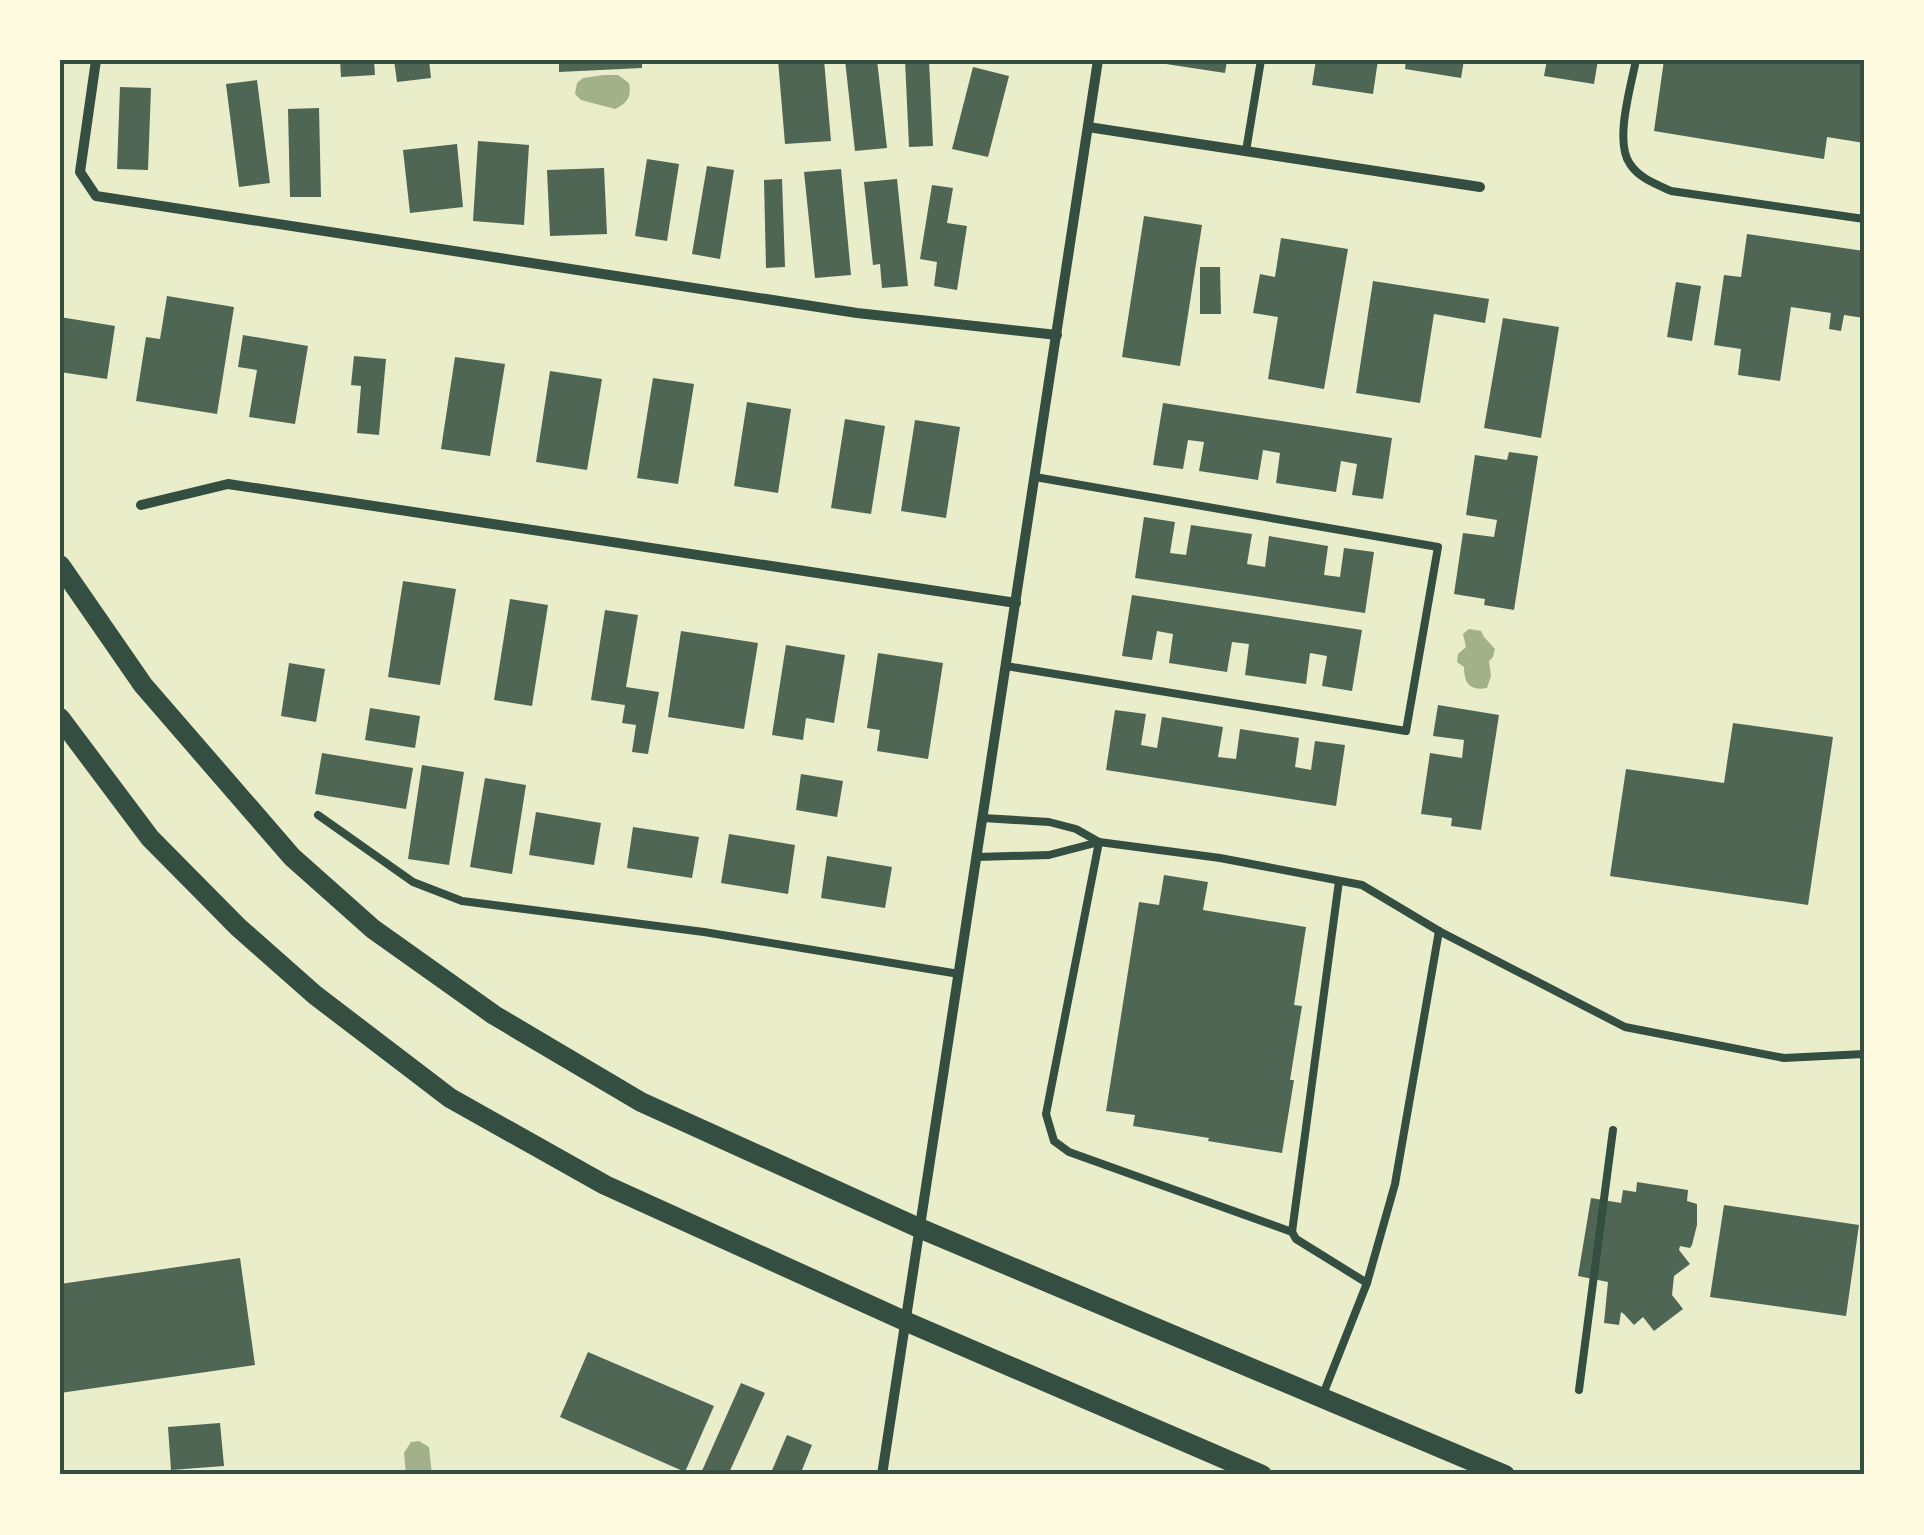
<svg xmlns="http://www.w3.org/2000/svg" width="1924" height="1535" font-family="Figtree,sans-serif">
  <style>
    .water { fill: #a3b18a }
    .building { fill: #4f6655 }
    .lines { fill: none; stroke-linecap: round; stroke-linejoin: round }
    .service { stroke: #344e41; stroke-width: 8 }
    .minor { stroke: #344e41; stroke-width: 10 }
    .secondary { stroke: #344e41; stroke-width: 20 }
    .neatline { fill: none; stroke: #344e41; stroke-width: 4 }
  </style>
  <rect width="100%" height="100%" fill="#e9edc9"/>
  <g class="water">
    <path d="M604,75H618L629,83C632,97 627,103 615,109L581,100L575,94L577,83L583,78Z"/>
    <path d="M1469,629L1481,631L1484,637L1495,649L1493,657L1489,661L1491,676L1487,688C1470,691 1464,684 1464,667L1457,662L1458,654L1466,647L1463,634Z"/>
    <path d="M419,1441L429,1447L432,1475H406L404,1453L411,1442Z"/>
  </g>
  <g class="building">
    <path d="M340,60H374L375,75L341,77Z"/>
    <path d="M394,60H429L431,78L397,82Z"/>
    <path d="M559,60H642V68L559,72Z"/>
    <path d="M778,60H824L831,141L785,144Z"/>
    <path d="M845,60H877L887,148L855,151Z"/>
    <path d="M905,60H929L933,146L909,147Z"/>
    <path d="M1166,60H1227L1225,73L1166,64Z"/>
    <path d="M1316,60H1378L1373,94L1312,85Z"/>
    <path d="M1406,60H1464L1461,78L1405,69Z"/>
    <path d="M1547,60H1598L1594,84L1544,76Z"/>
    <path d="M1664,60H1864V143L1827,137L1824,159L1654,131Z"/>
    <path d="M973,67L1009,76L988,157L952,149Z"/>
    <path d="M257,80L270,183L239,187L226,84Z"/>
    <path d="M120,87L151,88L148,170L117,169Z"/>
    <path d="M319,108L321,197H290L288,109Z"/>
    <path d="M478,141L529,145L524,225L473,221Z"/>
    <path d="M457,144L463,207L410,213L403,150Z"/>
    <path d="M647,159L679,164L667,241L635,236Z"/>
    <path d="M707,166L734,170L720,259L692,254Z"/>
    <path d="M604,168L607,234L550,236L547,170Z"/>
    <path d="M841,169L851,275L815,278L804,172Z"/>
    <path d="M782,179L785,267L766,268L764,180Z"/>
    <path d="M897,179L908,286L882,288L880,264L873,265L864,182Z"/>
    <path d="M932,185L953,188L947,223L967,226L957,290L934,286L937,262L920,259Z"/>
    <path d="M1144,216L1202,225L1180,366L1122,357Z"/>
    <path d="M1747,234L1864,251V318L1844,315L1841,331L1829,329L1831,313L1791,307L1780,381L1738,375L1741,349L1714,345L1724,275L1741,277Z"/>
    <path d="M1281,238L1348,249L1324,389L1268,379L1278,317L1253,313L1260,274L1275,277Z"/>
    <path d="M1200,267H1220L1221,314H1200Z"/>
    <path d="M1373,281L1489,299L1485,323L1434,314L1420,403L1356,393Z"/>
    <path d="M1676,282L1701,286L1692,341L1667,337Z"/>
    <path d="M167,296L234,307L217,414L136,401L146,337L160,339Z"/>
    <path d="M60,317L115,326L107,379L60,372Z"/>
    <path d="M1503,318L1559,327L1541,438L1484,428Z"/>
    <path d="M243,335L308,346L295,424L249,417L257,370L238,367Z"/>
    <path d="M354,356L386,359L379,435L357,433L361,386L351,385Z"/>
    <path d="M455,357L505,364L490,456L441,449Z"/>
    <path d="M550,371L602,379L587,470L536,462Z"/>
    <path d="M653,378L694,384L678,484L637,478Z"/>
    <path d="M747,402L791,409L778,493L734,486Z"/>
    <path d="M1163,403L1392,438L1383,499L1352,495L1357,464L1341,461L1336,492L1276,483L1280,453L1263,450L1258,480L1199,471L1204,442L1188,440L1183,469L1153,465Z"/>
    <path d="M845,419L885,426L871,514L831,508Z"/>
    <path d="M915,420L960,427L946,518L901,511Z"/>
    <path d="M1509,452L1538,456L1514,610L1484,605L1485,599L1454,594L1463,533L1494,537L1497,520L1466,515L1475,455L1507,460Z"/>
    <path d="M1144,517L1175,522L1170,553L1186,555L1191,525L1252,534L1247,564L1265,567L1269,536L1328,546L1324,575L1340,577L1344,548L1374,552L1365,613L1135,578Z"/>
    <path d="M403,581L456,589L440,685L388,677Z"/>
    <path d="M1132,595L1362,630L1352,691L1322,686L1327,656L1310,653L1306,684L1245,675L1249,644L1232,642L1227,672L1169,663L1173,634L1157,631L1152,660L1122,656Z"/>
    <path d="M510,599L548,605L532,706L494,700Z"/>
    <path d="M605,610L638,615L626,687L659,692L648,754L632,752L636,725L622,723L625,705L591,700Z"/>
    <path d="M681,631L758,643L744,729L668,717Z"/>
    <path d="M786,645L845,655L834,723L806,718L803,740L772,735Z"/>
    <path d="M878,653L943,663L928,759L877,751L880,730L867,728Z"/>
    <path d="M289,663L325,669L316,722L281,716Z"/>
    <path d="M1438,705L1499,715L1481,830L1451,826L1452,818L1421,814L1430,753L1462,758L1464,740L1433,736Z"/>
    <path d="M370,708L420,716L415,748L365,740Z"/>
    <path d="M1115,710L1146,714L1141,745L1157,748L1162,717L1223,727L1218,757L1236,759L1240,729L1299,738L1295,767L1311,770L1315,741L1345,745L1336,806L1106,770Z"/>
    <path d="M1733,723L1833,737L1808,905L1610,876L1626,769L1724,783Z"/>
    <path d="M322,753L413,768L406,809L315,794Z"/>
    <path d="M422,765L464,772L449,865L408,859Z"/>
    <path d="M801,774L843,781L837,817L796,810Z"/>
    <path d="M485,778L526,785L512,874L470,867Z"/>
    <path d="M536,812L601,823L594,865L529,855Z"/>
    <path d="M633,827L699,837L692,878L627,868Z"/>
    <path d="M729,834L795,845L788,894L721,883Z"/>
    <path d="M827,856L892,867L885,908L821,898Z"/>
    <path d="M1164,875L1208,882L1203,910L1306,927L1294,1005L1302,1006L1290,1080H1294L1282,1153L1208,1141L1209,1138L1133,1126L1135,1115L1106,1111L1139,902L1159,905Z"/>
    <path d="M1637,1182L1688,1190L1687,1201L1697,1204V1225L1692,1245L1690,1248L1680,1246L1679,1250L1690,1264L1674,1276L1672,1295L1683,1309L1654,1331L1643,1317L1634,1325L1624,1314L1621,1312L1619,1325L1604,1323L1608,1282L1578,1276L1591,1198L1621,1203L1623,1190L1636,1192Z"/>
    <path d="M1724,1205L1859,1225L1846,1316L1710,1297Z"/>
    <path d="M240,1258L255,1365L60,1393V1284Z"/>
    <path d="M588,1352L714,1406L685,1472L560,1417Z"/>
    <path d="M741,1383L765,1393L728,1475H705L701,1473Z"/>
    <path d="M220,1423L224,1466L171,1470L168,1427Z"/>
    <path d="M787,1435L812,1445L800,1475H770Z"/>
  </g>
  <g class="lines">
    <g class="service">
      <path d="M1636,60C1631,86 1614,142 1630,164C1639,178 1656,184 1671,191L1864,219"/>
      <path d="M1246,151L1261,60"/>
      <path d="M1006,666L1406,731L1438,547L1035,477"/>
      <path d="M318,815L413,882L462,901L704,932L959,974"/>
      <path d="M983,818L1049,822L1076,829L1099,842L1220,858L1362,885L1439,931L1625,1027L1784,1058L1864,1054"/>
      <path d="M1099,842L1046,1114L1054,1141L1069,1152L1292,1232"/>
      <path d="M977,857L1049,855L1099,842"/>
      <path d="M1339,881L1292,1232L1296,1239L1367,1283"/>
      <path d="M1579,1390L1613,1130"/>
      <path d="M1322,1397L1367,1283L1395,1184L1439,931"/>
    </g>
    <g class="minor">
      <path d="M96,60L80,172L96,196L857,313L1057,335"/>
      <path d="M1088,127L1480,187"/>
      <path d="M141,505L228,484L1016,603"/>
      <path d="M882,1475L1098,60"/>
    </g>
    <g class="secondary">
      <path d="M60,565L143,685L292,857L373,929L494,1015L641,1102L919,1228L1505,1475"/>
      <path d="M60,718L150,838L238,927L315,995L450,1098L605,1185L907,1322L1262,1475"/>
    </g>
  </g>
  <rect width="1924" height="1535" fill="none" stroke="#fefae0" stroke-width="125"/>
  <rect x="62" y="62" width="1800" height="1410" class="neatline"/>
</svg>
